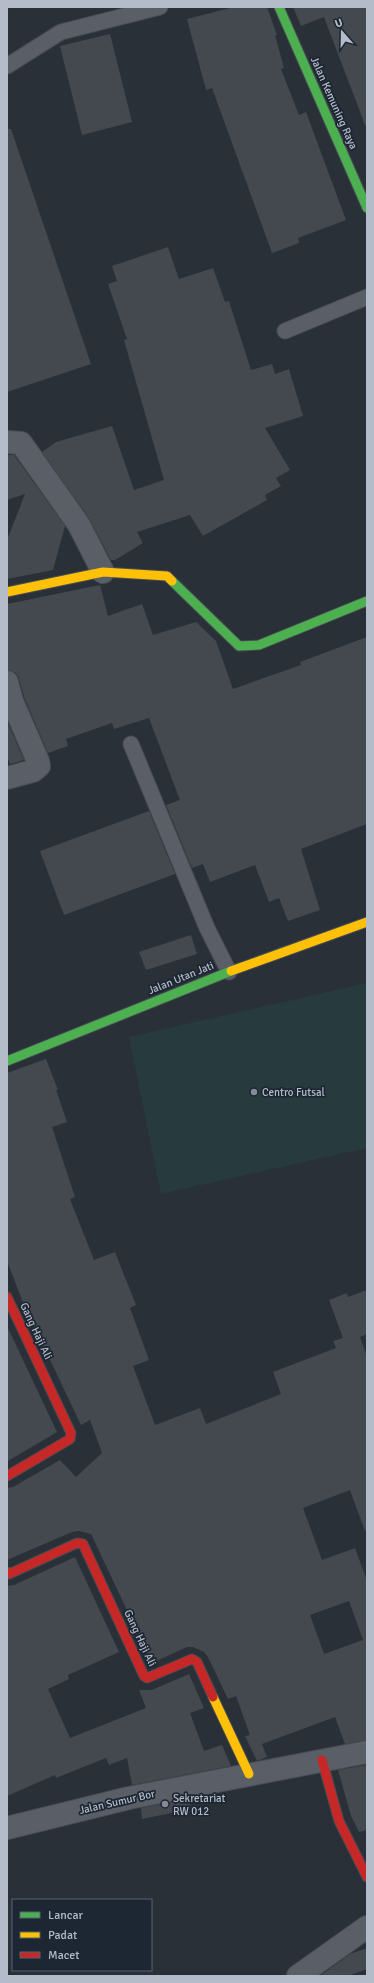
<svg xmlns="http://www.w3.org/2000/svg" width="374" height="1983" font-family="Signika,sans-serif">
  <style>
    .green { fill: #273a3e }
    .building { fill: #444950; fill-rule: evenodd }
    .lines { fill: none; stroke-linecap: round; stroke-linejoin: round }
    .lane-casing { stroke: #484c53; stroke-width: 17 }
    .street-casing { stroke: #484c53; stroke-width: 24 }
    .fast-casing { stroke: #484c53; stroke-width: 11 }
    .slow-casing { stroke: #484c53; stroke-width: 11 }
    .jam-casing { stroke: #484c53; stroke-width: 11 }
    .lane { stroke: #5a5e66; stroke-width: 15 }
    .street { stroke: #5a5e66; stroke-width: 22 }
    .fast { stroke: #4caf50; stroke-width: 9 }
    .slow { stroke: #ffc107; stroke-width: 9 }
    .jam { stroke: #c62828; stroke-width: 9 }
    .poi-dot { fill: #848b96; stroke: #1d2633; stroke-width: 1.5 }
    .labels { text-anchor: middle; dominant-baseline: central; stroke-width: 3.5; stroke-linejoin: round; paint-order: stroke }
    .street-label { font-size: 11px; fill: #b4bcc9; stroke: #1d2633 }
    .poi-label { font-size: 11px; fill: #b4bcc9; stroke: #1d2633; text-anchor: start }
  </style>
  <rect width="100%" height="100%" fill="#2a3038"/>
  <path class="green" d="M367,983V1148L161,1194L129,1037Z"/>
  <g class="building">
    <path d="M234,7H267L277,35H275L284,68L281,69L299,115L306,112L346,220L298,238L299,243L272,253L212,88L206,90L187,19Z"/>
    <path d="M293,7H367V125H365L324,17L301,26Z"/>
    <path d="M110,34L132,122L82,135L60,46Z"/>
    <path d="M7,129H11L91,364L7,392Z"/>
    <path d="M168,247L179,279L213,268L225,302L229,301L251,370L272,364L275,374L289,369L303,416L265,428L290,470L276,478L281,486L265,495L267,500L203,536L190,515L137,532L143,543L115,560H111L89,518L42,452L56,442L112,426L134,490L164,480L124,340L127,339L108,284L117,281L112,266Z"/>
    <path d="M7,455H14L65,526L53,570L7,579V540L25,494L7,500Z"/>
    <path d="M100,585L108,616L142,604L153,635L196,622L216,641L233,689L301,665L300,662L367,637V824L301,849L320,910L288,921L279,898L269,902L255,865L210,882L203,864L192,868L166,805L180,800L149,718L114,729L112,723L66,739L68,746L48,753L24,697L19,678L16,673L7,670V604Z"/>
    <path d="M7,721L24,760L10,764L7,756Z"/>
    <path d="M149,811L175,874L64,915L40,851Z"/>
    <path d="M191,935L197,954L146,970L139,952Z"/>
    <path d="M46,1059L58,1090H56L67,1122L52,1127L75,1197L70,1199L94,1260L115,1252L136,1305L130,1308L149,1360L133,1366L155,1425L200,1408L206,1424L281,1394L273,1372L336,1348L333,1341L343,1338L329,1300L347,1293L348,1297L367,1290V1334L360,1337L367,1357V1530L365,1531L350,1490L303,1508L322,1560L355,1548L367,1581V1740L345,1744L335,1717L262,1744L267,1757L257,1761L245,1736L250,1735L236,1696L228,1699L208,1657L204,1652L193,1647H187L152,1663L91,1534L79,1531L72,1532L7,1560V1488L13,1487L60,1460L76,1477L102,1453L90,1420L81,1425L24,1305L7,1261V1073ZM349,1601L363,1640L324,1654L310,1615Z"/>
    <path d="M7,1326L57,1432L8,1461L7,1458Z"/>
    <path d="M75,1557L119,1652L68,1675L69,1679L48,1689L70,1738L146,1708L139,1690H152L189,1674L204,1708L190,1713L204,1751L222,1745L231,1766L132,1785L127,1758L109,1765L106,1758L56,1778L55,1775L7,1796V1586L14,1585Z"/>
    <path d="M367,1765V1830L359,1832L351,1816L338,1770Z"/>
    <path d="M189,1799L191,1809L142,1819L141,1808Z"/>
    <path d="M367,1948V1969L348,1976H320L350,1954Z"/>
  </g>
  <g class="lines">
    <defs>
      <g id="lane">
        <path d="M7,66L61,32L160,7"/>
        <path d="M285,331L367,297"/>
        <path d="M131,744L207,928L229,972"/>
      </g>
      <g id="street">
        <path d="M7,442L21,443L79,525L103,572"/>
        <path d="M7,682L12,701L38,761L39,766L33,771L7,778"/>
        <path d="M7,1828L129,1798L367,1752"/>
        <path d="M298,1976L367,1927"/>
      </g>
      <g id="fast">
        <path d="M279,7L367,208"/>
        <path d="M172,581L239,646L259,645L367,601"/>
        <path d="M7,1061L231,971"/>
      </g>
      <g id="slow">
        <path d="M7,592L103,572L167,576L172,581"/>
        <path d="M231,971L367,922"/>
        <path d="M213,1697L249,1774"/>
      </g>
      <g id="jam">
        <path d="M7,1297L71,1433L70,1439L7,1476"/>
        <path d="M7,1572L9,1574L77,1543L83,1544L144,1676L147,1678L192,1659L197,1662L213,1697"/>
        <path d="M322,1760L339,1821L367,1877"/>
      </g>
    </defs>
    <use href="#lane" class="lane-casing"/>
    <use href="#street" class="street-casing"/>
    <use href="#fast" class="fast-casing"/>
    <use href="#slow" class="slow-casing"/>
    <use href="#jam" class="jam-casing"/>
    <use href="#lane" class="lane"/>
    <use href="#street" class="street"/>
    <use href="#fast" class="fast"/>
    <use href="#slow" class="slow"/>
    <use href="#jam" class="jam"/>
  </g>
  <g class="poi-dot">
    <circle cx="254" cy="1092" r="4"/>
    <circle cx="165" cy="1804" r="4"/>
  </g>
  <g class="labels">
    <g class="street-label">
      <text transform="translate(334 103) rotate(66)">Jalan Kemuning Raya</text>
      <text transform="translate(181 978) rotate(-22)">Jalan Utan Jati</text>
      <text transform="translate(36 1331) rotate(65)">Gang Haji Ali</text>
      <text transform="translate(140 1638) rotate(65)">Gang Haji Ali</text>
      <text transform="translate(117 1802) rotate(-13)">Jalan Sumur Bor</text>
    </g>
    <g class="poi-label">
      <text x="262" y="1092">Centro Futsal</text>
      <text x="173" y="1798">Sekretariat<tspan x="173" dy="13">RW 012</tspan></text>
    </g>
  </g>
  <rect width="374" height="1983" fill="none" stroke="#b4bcc9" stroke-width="16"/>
  <rect x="12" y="1899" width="140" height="72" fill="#1d2633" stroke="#59626f"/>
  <rect x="20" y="1912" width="20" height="6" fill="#4caf50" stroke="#59626f"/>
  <text x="48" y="1919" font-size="12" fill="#b4bcc9">Lancar</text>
  <rect x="20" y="1932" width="20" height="6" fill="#ffc107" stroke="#59626f"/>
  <text x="48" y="1939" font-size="12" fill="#b4bcc9">Padat</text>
  <rect x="20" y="1952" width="20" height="6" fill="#c62828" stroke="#59626f"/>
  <text x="48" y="1959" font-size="12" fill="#b4bcc9">Macet</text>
  <g transform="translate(342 32) rotate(340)" stroke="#1d2633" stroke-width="3" paint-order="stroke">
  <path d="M0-3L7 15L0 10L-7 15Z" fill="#b4bcc9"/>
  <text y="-6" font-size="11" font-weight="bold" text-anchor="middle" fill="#b4bcc9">U</text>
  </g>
</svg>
